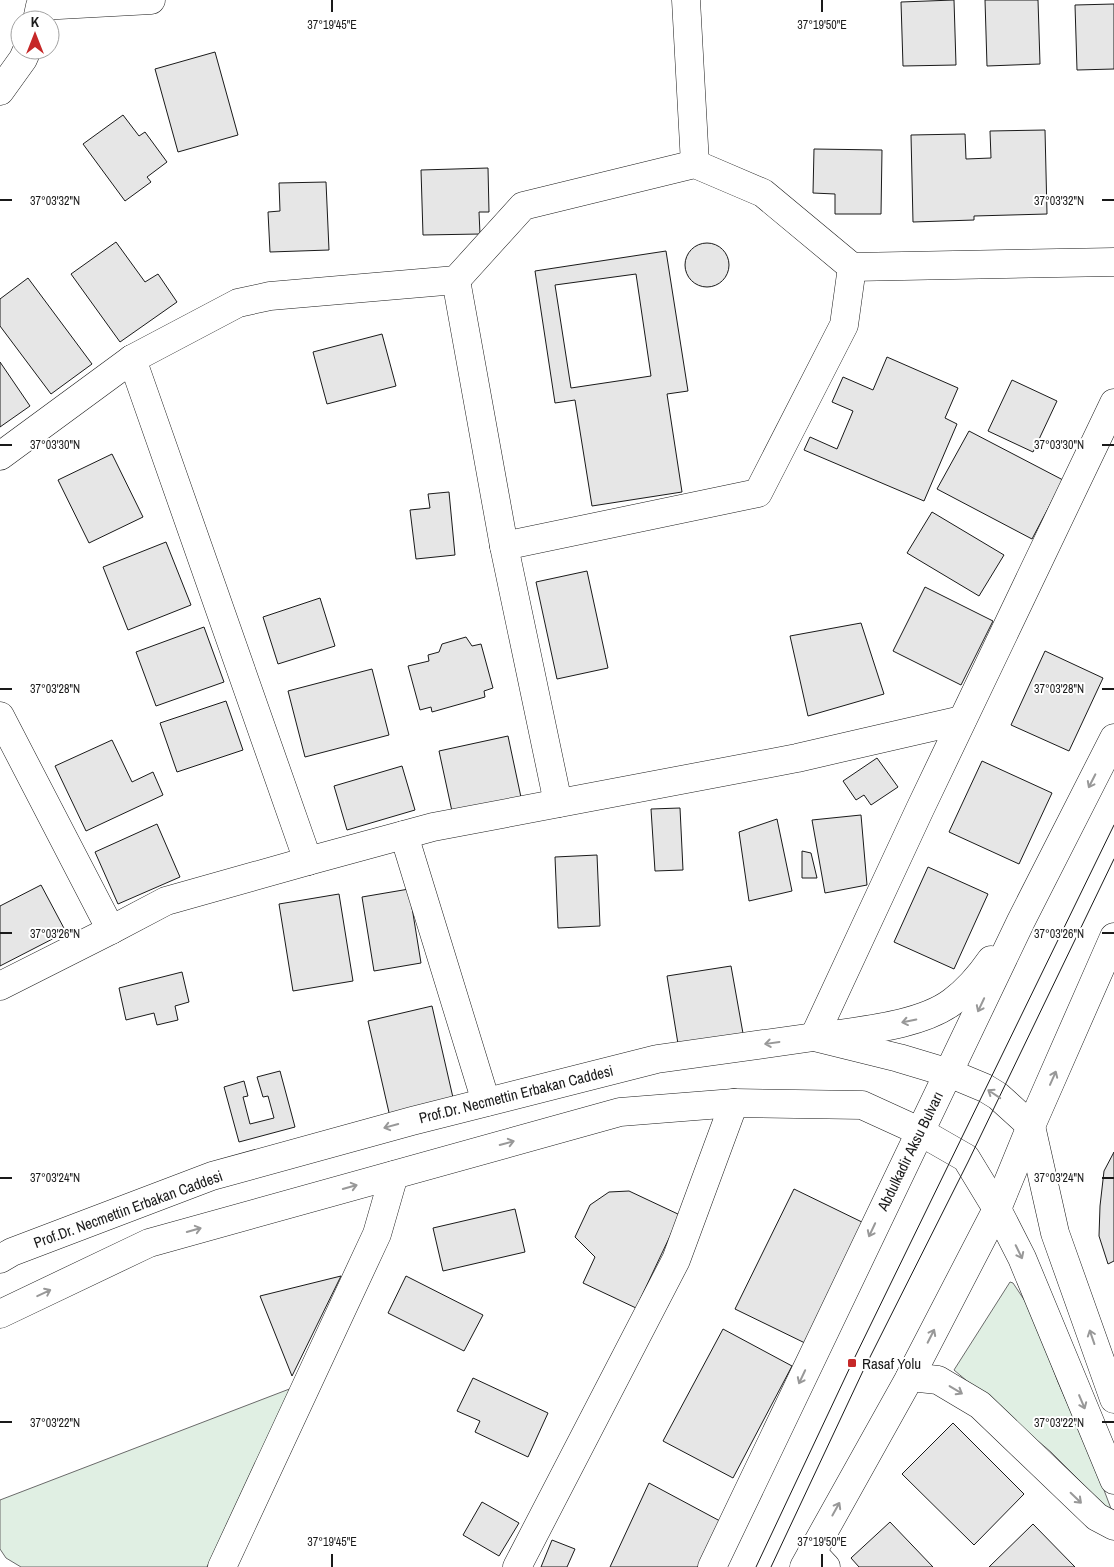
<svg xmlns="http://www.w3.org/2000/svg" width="1114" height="1567" font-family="'Archivo Narrow',sans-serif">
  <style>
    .green { fill: #e0efe3; stroke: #6a6a6a }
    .building { fill: #e6e6e6; stroke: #1a1a1a; fill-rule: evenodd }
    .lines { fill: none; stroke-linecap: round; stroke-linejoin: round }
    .minor-casing { stroke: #1a1a1a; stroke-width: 29 }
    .major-casing { stroke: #1a1a1a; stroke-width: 29 }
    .minor { stroke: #fff; stroke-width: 28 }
    .major { stroke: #fff; stroke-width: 28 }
    .tram { stroke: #1a1a1a; stroke-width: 1 }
    .oneway { stroke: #989898 }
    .ticks { fill: none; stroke: #1a1a1a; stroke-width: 2 }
    .poi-dot { fill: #c62828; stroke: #fff; stroke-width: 2 }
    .labels { text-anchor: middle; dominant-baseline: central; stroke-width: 4; stroke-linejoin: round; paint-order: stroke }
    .street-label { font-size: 15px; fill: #1a1a1a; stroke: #fff }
    .poi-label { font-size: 15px; fill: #1a1a1a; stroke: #fff; text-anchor: start }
    .ticks-label { font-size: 12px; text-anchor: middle; fill: #1a1a1a; stroke: #fff; stroke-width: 4; stroke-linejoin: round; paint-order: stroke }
  </style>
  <rect width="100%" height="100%" fill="#fff"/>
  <g class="green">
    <path d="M1010,1282L1013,1283L1031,1310L1058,1382L1095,1466L1113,1514L1051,1452L954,1370Z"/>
    <path d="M292,1388L207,1567H21L6,1558L0,1549V1500Z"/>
  </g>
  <g class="building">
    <path d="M954,0L956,65L903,66L901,2Z"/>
    <path d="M985,0H1038L1040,64L987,66Z"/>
    <path d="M1114,4V69L1077,70L1075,5Z"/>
    <path d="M215,52L238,135L178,152L155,69Z"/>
    <path d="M123,115L139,136L145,132L167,162L147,177L151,182L125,201L83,144Z"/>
    <path d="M1045,130L1047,214L974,216V220L913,222L911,135L965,134L966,159L991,158L990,131Z"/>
    <path d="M814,149L882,150L881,214H835V194L813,193Z"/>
    <path d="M488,168L489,212H479L480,234L423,235L421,170Z"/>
    <path d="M326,182L329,250L270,252L268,212L280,211L279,183Z"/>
    <path d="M116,242L145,282L158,274L177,302L120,342L71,274Z"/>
    <circle cx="707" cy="265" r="22"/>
    <path d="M666,251L688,391L667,394L682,492L592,506L575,400L555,403L535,271ZM636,274L651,376L571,388L555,285Z"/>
    <path d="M28,278L92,364L51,394L0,326V299Z"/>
    <path d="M382,334L396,386L327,404L313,352Z"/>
    <path d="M887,357L958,388L945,418L957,424L924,501L804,450L810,437L837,449L853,411L832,402L843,377L873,390Z"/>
    <path d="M0,362L30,406L0,427Z"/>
    <path d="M1012,380L1057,401L1033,452L988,431Z"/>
    <path d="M969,431L1063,480L1032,539L937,489Z"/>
    <path d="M112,454L143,517L89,543L58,480Z"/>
    <path d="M449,492L455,555L416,559L410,510L430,508L428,494Z"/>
    <path d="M932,512L1004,555L979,596L907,553Z"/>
    <path d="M166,542L191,605L128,630L103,567Z"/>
    <path d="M587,571L608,668L557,679L536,582Z"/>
    <path d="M925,587L993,621L961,685L893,651Z"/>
    <path d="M320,598L335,646L278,664L263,617Z"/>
    <path d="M861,623L884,694L808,716L790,636Z"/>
    <path d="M204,627L224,682L156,706L136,652Z"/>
    <path d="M466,637L472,646L481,644L493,688L484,691L485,697L432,712L431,707L420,710L408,666L429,661L428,655L439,652L442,644Z"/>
    <path d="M1045,651L1103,678L1069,751L1011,725Z"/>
    <path d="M372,669L389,735L305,757L288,691Z"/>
    <path d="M226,701L243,750L177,772L160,723Z"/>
    <path d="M508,736L522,802L453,816L439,751Z"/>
    <path d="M112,740L132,782L153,772L163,795L86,831L55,766Z"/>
    <path d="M877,758L898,787L871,805L864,795L856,800L843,781Z"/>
    <path d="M982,761L1052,793L1019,864L949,832Z"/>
    <path d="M402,766L415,810L347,830L334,786Z"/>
    <path d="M680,808L683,870L655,871L651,809Z"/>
    <path d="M861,815L867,885L825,893L812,820Z"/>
    <path d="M777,819L792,891L749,901L739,832Z"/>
    <path d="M157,824L180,877L118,904L95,852Z"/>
    <path d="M802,851L811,853L817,878H802Z"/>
    <path d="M597,855L600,926L558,928L555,857Z"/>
    <path d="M928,867L988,894L954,969L894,942Z"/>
    <path d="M41,885L66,932L0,966V906Z"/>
    <path d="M409,889L421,963L374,971L362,897Z"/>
    <path d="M339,894L353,981L293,991L279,904Z"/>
    <path d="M731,966L744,1039L679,1050L667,976Z"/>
    <path d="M182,972L189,1002L175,1006L178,1020L157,1025L154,1013L126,1020L119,988Z"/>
    <path d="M432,1006L454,1102L390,1117L368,1021Z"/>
    <path d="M280,1071L295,1127L239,1142L224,1087L244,1081L248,1096L243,1097L250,1124L274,1118L268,1096L263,1097L257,1077Z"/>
    <path d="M1114,1152V1261L1108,1264L1099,1236L1100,1206L1104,1171Z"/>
    <path d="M794,1189L866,1224L807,1344L735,1309Z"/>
    <path d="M629,1191L680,1215L636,1308L583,1283L595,1257L575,1237L590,1205L609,1192Z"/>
    <path d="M515,1209L525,1252L443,1271L433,1228Z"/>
    <path d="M341,1276L292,1376L260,1296Z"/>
    <path d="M406,1276L483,1315L464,1351L388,1313Z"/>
    <path d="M723,1329L792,1366L733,1478L663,1441Z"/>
    <path d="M473,1378L548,1413L528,1457L475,1432L480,1421L457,1411Z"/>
    <path d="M953,1423L1024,1494L974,1545L902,1474Z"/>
    <path d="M649,1483L720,1521L698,1567H610Z"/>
    <path d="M482,1502L519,1523L499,1556L463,1535Z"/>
    <path d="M890,1522L933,1567H859L851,1558Z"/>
    <path d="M1033,1524L1075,1567H989Z"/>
    <path d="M552,1540L575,1549L567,1567H541Z"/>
  </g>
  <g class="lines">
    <defs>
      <g id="minor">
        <path d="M686,0L695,164"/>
        <path d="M37,20L40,6L151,0"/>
        <path d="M0,91L23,59L27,50"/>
        <path d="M456,280L504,546L558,803"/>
        <path d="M132,359L308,861"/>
        <path d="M0,456L132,359L238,303L270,296L456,280L523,206L695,164L763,193L852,267L1114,262"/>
        <path d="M504,546L758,493L844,325L852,267"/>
        <path d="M0,716L111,930"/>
        <path d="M404,835L486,1102"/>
        <path d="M0,986L111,930L166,901L308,861L433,827L797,758L962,720"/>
        <path d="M814,1037L920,809L1114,403"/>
        <path d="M1031,1126L1055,1233L1114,1399"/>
        <path d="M997,1209L1022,1258L1114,1480"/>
        <path d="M812,1552L826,1567"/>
        <path d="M222,1567L377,1234L394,1175"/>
        <path d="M517,1567L676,1260L734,1103"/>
      </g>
      <g id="major">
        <path d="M826,1036C864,1030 921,1025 952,1002C968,990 980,976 991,960"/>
        <path d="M0,1259L12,1252L212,1176L412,1121L657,1059L814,1037L899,1058L949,1073L985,1088L998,1096L1031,1126"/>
        <path d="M0,1314L149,1243L620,1112L734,1103L862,1105L919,1131L966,1158L997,1209"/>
        <path d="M910,1377L938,1380L980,1405L1097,1517L1114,1526"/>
        <path d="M712,1567L1021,921L1114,738"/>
        <path d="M804,1567L910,1377L997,1209L1031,1126L1114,937"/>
      </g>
    </defs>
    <use href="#minor" class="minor-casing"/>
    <use href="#major" class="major-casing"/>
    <use href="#minor" class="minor"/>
    <use href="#major" class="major"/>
    <g class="tram">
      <path d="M756,1567L852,1363L1114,825"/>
      <path d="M771,1567L863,1371L968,1162L1114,859"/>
    </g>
  </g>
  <defs><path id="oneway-shaft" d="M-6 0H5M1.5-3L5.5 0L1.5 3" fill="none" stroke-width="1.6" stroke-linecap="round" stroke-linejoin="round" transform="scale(1.25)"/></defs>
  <g class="oneway">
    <use href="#oneway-shaft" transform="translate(1092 781) rotate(117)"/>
    <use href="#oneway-shaft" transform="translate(981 1005) rotate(115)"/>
    <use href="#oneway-shaft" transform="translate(909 1021) rotate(168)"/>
    <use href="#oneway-shaft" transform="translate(772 1043) rotate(172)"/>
    <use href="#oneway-shaft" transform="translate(1053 1078) rotate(-66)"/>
    <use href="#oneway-shaft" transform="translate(994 1094) rotate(-146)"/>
    <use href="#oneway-shaft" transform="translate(391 1126) rotate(165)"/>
    <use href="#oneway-shaft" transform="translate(507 1143) rotate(-15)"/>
    <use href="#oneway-shaft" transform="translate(350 1187) rotate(-16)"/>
    <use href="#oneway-shaft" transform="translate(194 1230) rotate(-16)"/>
    <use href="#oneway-shaft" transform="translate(872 1230) rotate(115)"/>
    <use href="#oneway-shaft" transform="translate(1019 1252) rotate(64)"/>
    <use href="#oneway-shaft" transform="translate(44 1293) rotate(-25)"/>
    <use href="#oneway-shaft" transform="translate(931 1336) rotate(-63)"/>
    <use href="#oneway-shaft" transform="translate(1092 1337) rotate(-109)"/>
    <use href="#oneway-shaft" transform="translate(802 1377) rotate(115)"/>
    <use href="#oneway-shaft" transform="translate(956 1390) rotate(31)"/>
    <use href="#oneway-shaft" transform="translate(1082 1402) rotate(67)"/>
    <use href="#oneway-shaft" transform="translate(1076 1498) rotate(44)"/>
    <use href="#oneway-shaft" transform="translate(836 1509) rotate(-61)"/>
  </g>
  <path class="ticks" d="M332,0V12M822,0V12M0,200H12M1102,200H1114M0,445H12M1102,445H1114M0,689H12M1102,689H1114M0,933H12M1102,933H1114M0,1178H12M1102,1178H1114M0,1422H12M1102,1422H1114M332,1554V1567M822,1554V1567"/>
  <rect class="poi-dot" x="847" y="1358" width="10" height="10" rx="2.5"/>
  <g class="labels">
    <g class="street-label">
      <text transform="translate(516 1094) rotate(-14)">Prof.Dr. Necmettin Erbakan Caddesi</text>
      <text transform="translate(910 1151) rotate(-64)">Abdulkadir Aksu Bulvarı</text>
      <text transform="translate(128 1209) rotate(-20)">Prof.Dr. Necmettin Erbakan Caddesi</text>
    </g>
    <g class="poi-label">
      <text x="862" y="1363">Rasaf Yolu</text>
    </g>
  </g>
  <g class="ticks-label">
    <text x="332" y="29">37°19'45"E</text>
    <text x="822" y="29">37°19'50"E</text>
    <text x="55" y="205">37°03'32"N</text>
    <text x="1059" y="205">37°03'32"N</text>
    <text x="55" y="449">37°03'30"N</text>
    <text x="1059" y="449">37°03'30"N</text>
    <text x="55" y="693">37°03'28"N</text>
    <text x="1059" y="693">37°03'28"N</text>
    <text x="55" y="938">37°03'26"N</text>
    <text x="1059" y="938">37°03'26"N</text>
    <text x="55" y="1182">37°03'24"N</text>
    <text x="1059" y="1182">37°03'24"N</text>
    <text x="55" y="1427">37°03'22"N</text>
    <text x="1059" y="1427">37°03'22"N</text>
    <text x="332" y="1546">37°19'45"E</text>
    <text x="822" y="1546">37°19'50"E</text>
  </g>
  <g transform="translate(35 35)"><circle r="24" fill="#ffffff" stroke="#a3a3a3"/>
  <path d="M0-4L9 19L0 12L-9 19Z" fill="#c62828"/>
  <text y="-8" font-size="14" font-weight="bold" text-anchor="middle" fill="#1a1a1a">K</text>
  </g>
</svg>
